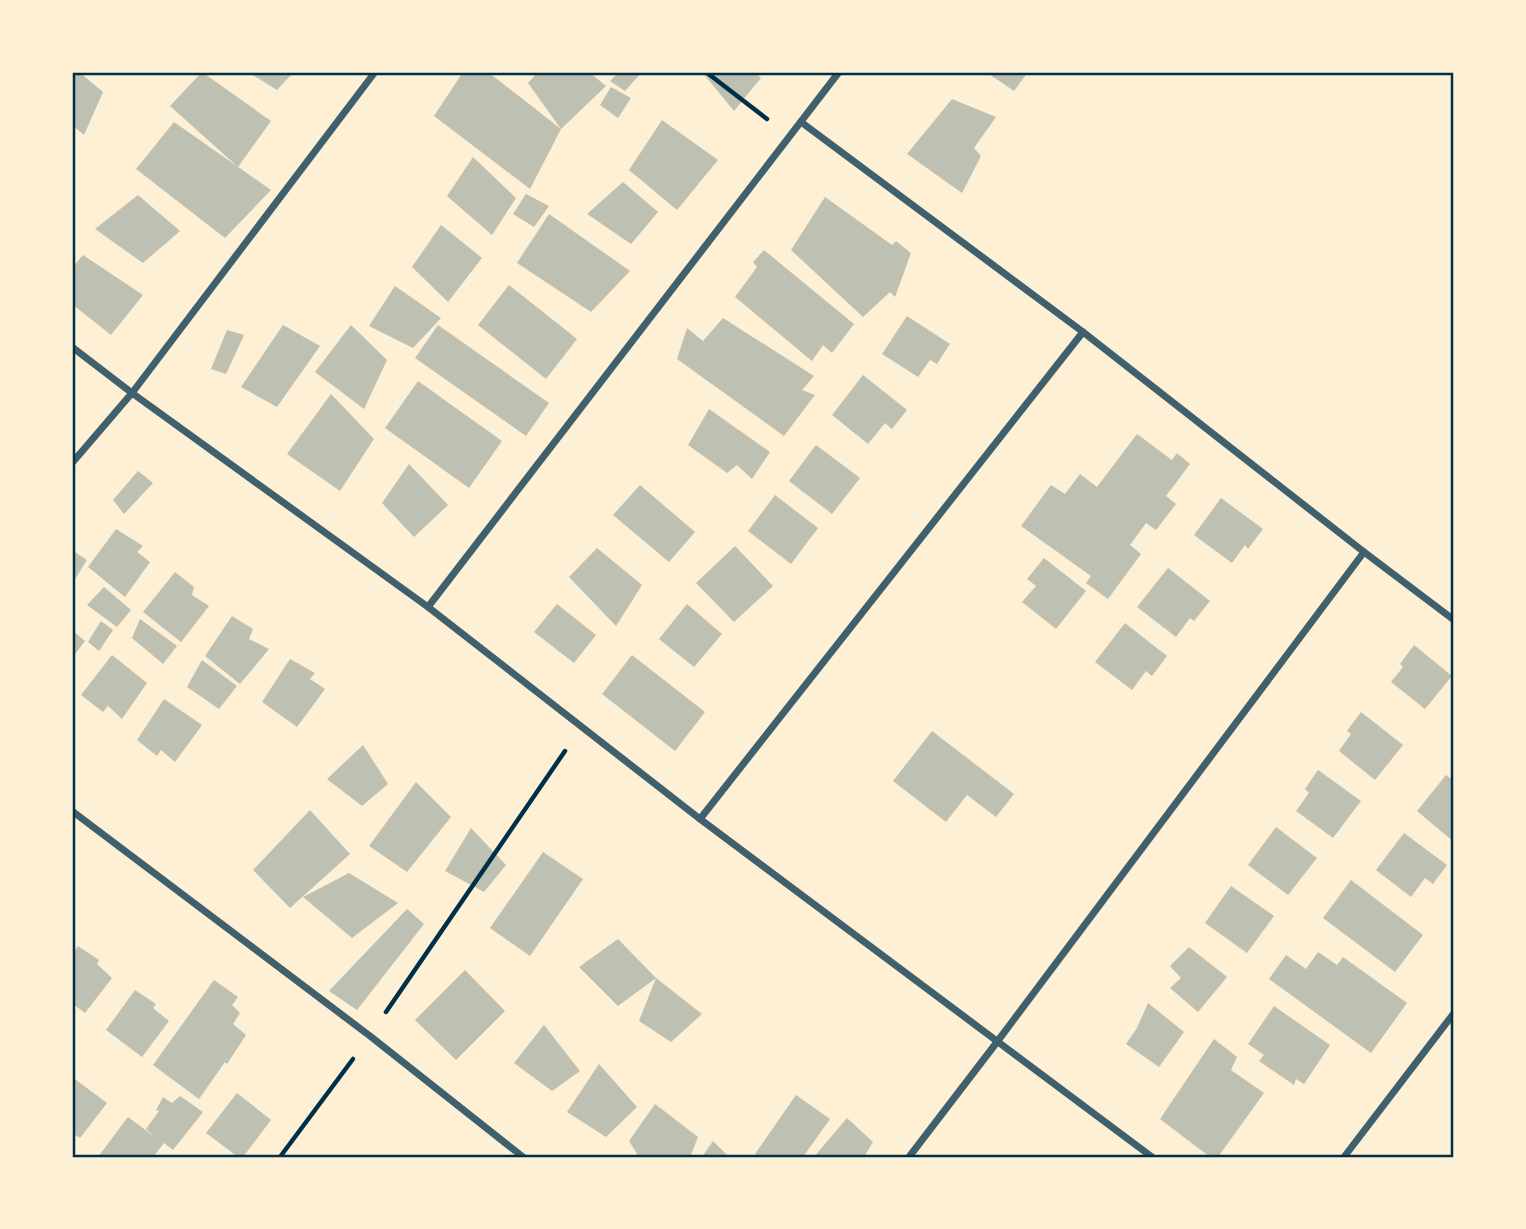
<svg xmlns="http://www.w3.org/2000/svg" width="1526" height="1229" font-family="Ubuntu,sans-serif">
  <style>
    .building { fill: #bec0b2 }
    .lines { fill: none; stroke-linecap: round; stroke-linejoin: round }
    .path { stroke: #003049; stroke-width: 4.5 }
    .minor { stroke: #3f606c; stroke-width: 7 }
    .neatline { fill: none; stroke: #003049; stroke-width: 2.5 }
  </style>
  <rect width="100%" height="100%" fill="#fdf0d5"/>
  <g class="building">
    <path d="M72,72H79L103,92L84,135L72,125Z"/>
    <path d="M202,72L271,121L238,167L170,106Z"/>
    <path d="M248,72H294L277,90Z"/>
    <path d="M463,72H488L561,129L530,189L434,116Z"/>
    <path d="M538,72H589L606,86L561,129L528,83Z"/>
    <path d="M619,72H642L625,91L610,81Z"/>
    <path d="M702,72H754L761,78L734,111Z"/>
    <path d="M986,72H1028L1014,91Z"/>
    <path d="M611,87L631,98L618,118L600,105Z"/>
    <path d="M952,99L996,117L974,148L981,156L962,193L907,154Z"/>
    <path d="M662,120L718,160L677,210L629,170Z"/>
    <path d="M174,122L271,190L225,238L136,169Z"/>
    <path d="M473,157L516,198L492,235L447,196Z"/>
    <path d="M623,182L658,212L631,244L587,214Z"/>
    <path d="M526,194L549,206L534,227L513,214Z"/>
    <path d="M138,195L180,231L143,263L95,229Z"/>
    <path d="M825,197L892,245L896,241L911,253L895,297L890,292L863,317L791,250Z"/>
    <path d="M549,214L630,271L591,312L517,263Z"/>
    <path d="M441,225L482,258L448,302L412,267Z"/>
    <path d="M764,250L854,324L832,353L823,345L812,361L735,297L757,267L753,262Z"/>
    <path d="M83,255L143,295L111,335L72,304V268Z"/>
    <path d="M509,285L577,339L546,379L478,325Z"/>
    <path d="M395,286L441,318L413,348L369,326Z"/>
    <path d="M907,316L950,344L937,364L930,360L918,377L882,354Z"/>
    <path d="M723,318L814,376L802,390L815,395L784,436L677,359L687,328L703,341Z"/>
    <path d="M283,325L320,346L277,407L241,387Z"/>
    <path d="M351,325L387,360L364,409L315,372Z"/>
    <path d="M438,325L549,403L526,436L415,358Z"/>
    <path d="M227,330L244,335L226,374L211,369Z"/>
    <path d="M863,375L907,410L892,429L885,423L868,444L832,415Z"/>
    <path d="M418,381L502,441L469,488L385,428Z"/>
    <path d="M331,394L374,439L340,491L287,454Z"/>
    <path d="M709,409L770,452L752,479L737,465L727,473L688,445Z"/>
    <path d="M1137,434L1172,460L1177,453L1190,464L1166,496L1176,504L1156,530L1146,523L1130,545L1141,554L1108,599L1086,583L1091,576L1021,526L1051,485L1065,494L1080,474L1097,487Z"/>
    <path d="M816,445L860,478L832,514L789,481Z"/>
    <path d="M409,464L448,505L414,537L382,503Z"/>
    <path d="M138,471L153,483L124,514L113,500Z"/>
    <path d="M640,485L695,532L669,562L613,515Z"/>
    <path d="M775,495L818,528L791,564L748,531Z"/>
    <path d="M1221,498L1263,529L1248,549L1245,545L1232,563L1194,535Z"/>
    <path d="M116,529L143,546L137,552L150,562L125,597L88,567Z"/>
    <path d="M735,546L773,586L734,622L696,583Z"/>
    <path d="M597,548L642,585L616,626L569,577Z"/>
    <path d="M72,550L87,560L72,584Z"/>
    <path d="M1044,558L1086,591L1056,629L1022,602L1036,586L1027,579Z"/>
    <path d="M1168,568L1210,601L1194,621L1190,618L1176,637L1137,607Z"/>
    <path d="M175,572L194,587L192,595L209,606L181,642L143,612Z"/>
    <path d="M104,587L131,610L117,627L87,605Z"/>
    <path d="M557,604L596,635L574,663L534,632Z"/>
    <path d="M687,604L722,634L694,667L659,639Z"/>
    <path d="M232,616L253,629L249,639L269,649L240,684L205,656Z"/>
    <path d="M140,619L177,646L163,664L132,638Z"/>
    <path d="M101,621L113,630L99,651L88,642Z"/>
    <path d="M1125,623L1167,656L1152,676L1146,671L1132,690L1095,662Z"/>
    <path d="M72,630L85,641L72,658Z"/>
    <path d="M1414,645L1452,676L1425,709L1391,682L1403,667L1400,664Z"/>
    <path d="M112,655L147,683L122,719L108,706L103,712L81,695Z"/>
    <path d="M632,655L705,712L675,751L602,694Z"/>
    <path d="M290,659L315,673L310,679L325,689L297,727L262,702Z"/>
    <path d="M202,660L237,686L219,709L187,687Z"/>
    <path d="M164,699L202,725L175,762L161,750L157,756L137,740Z"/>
    <path d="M1361,712L1403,745L1375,780L1339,751L1351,734L1347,731Z"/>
    <path d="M932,731L1014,794L996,817L967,795L946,822L893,781Z"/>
    <path d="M363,745L388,784L362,806L327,779Z"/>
    <path d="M1318,770L1361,801L1333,838L1296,811L1309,793L1305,789Z"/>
    <path d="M1446,775L1454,781V842L1417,811Z"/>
    <path d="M416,782L451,817L407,872L369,846Z"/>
    <path d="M310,810L350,854L290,908L253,870Z"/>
    <path d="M1276,827L1317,858L1288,895L1248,865Z"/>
    <path d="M471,828L506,865L484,892L445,871Z"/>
    <path d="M1404,833L1447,865L1433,884L1425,878L1411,897L1376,870Z"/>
    <path d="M543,852L583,879L530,956L490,928Z"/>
    <path d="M349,873L398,903L352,938L303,897Z"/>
    <path d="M1351,880L1423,935L1395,972L1323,918Z"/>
    <path d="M1231,886L1274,916L1247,953L1205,923Z"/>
    <path d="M407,909L424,924L357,1010L329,991Z"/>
    <path d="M618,939L656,978L618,1006L579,967Z"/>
    <path d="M78,946L99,960L97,964L112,978L85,1013L72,1003V955Z"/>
    <path d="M1189,947L1227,977L1198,1012L1170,988L1181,978L1170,966Z"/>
    <path d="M1318,952L1337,965L1343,957L1407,1003L1371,1053L1269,979L1286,955L1306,969Z"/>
    <path d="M465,970L505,1011L456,1060L415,1020Z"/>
    <path d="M656,978L702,1014L671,1042L639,1021Z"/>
    <path d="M214,980L238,997L232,1005L240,1013L233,1024L246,1035L227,1064L225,1062L199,1099L153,1065Z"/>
    <path d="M135,990L156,1004L153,1008L169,1021L142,1057L106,1030Z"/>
    <path d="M1148,1003L1184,1032L1159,1067L1126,1044L1137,1028Z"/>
    <path d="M1274,1006L1330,1045L1304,1084L1296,1079L1294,1085L1259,1061L1264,1055L1248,1044Z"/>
    <path d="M544,1025L580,1071L552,1091L514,1063Z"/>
    <path d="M1214,1039L1237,1057L1231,1070L1264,1093L1218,1157H1210L1160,1119Z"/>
    <path d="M599,1064L637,1107L606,1137L567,1112Z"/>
    <path d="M72,1077L107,1103L80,1138L72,1133Z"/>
    <path d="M237,1093L271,1120L243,1157H238L206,1133Z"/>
    <path d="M796,1095L830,1119L803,1157H760L755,1154Z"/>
    <path d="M180,1096L203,1112L173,1150L164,1143L153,1157H98L128,1117L155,1137L146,1129L159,1111L156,1110L163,1097L172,1103Z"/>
    <path d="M655,1104L698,1137L690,1157H639L629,1141Z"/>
    <path d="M847,1118L873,1142L864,1157H814Z"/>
    <path d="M713,1141L729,1157H702Z"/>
  </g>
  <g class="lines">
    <g class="path">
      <path d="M706,72L767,119"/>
      <path d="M386,1012L565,751"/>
      <path d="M280,1157L353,1059"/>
    </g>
    <g class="minor">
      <path d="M801,122L1083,332L1364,552L1454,620"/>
      <path d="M72,347L132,393L428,607L700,819L1152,1157"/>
      <path d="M72,463L132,393L375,72"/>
      <path d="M428,607L839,72"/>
      <path d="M72,811L370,1036L523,1157"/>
      <path d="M700,819L1083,332"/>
      <path d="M909,1157L997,1042L1364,552"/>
      <path d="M1344,1157L1454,1013"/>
    </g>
  </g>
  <rect width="1526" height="1229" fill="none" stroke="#fdf0d5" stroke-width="147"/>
  <rect x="74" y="74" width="1378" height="1082" class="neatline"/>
</svg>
